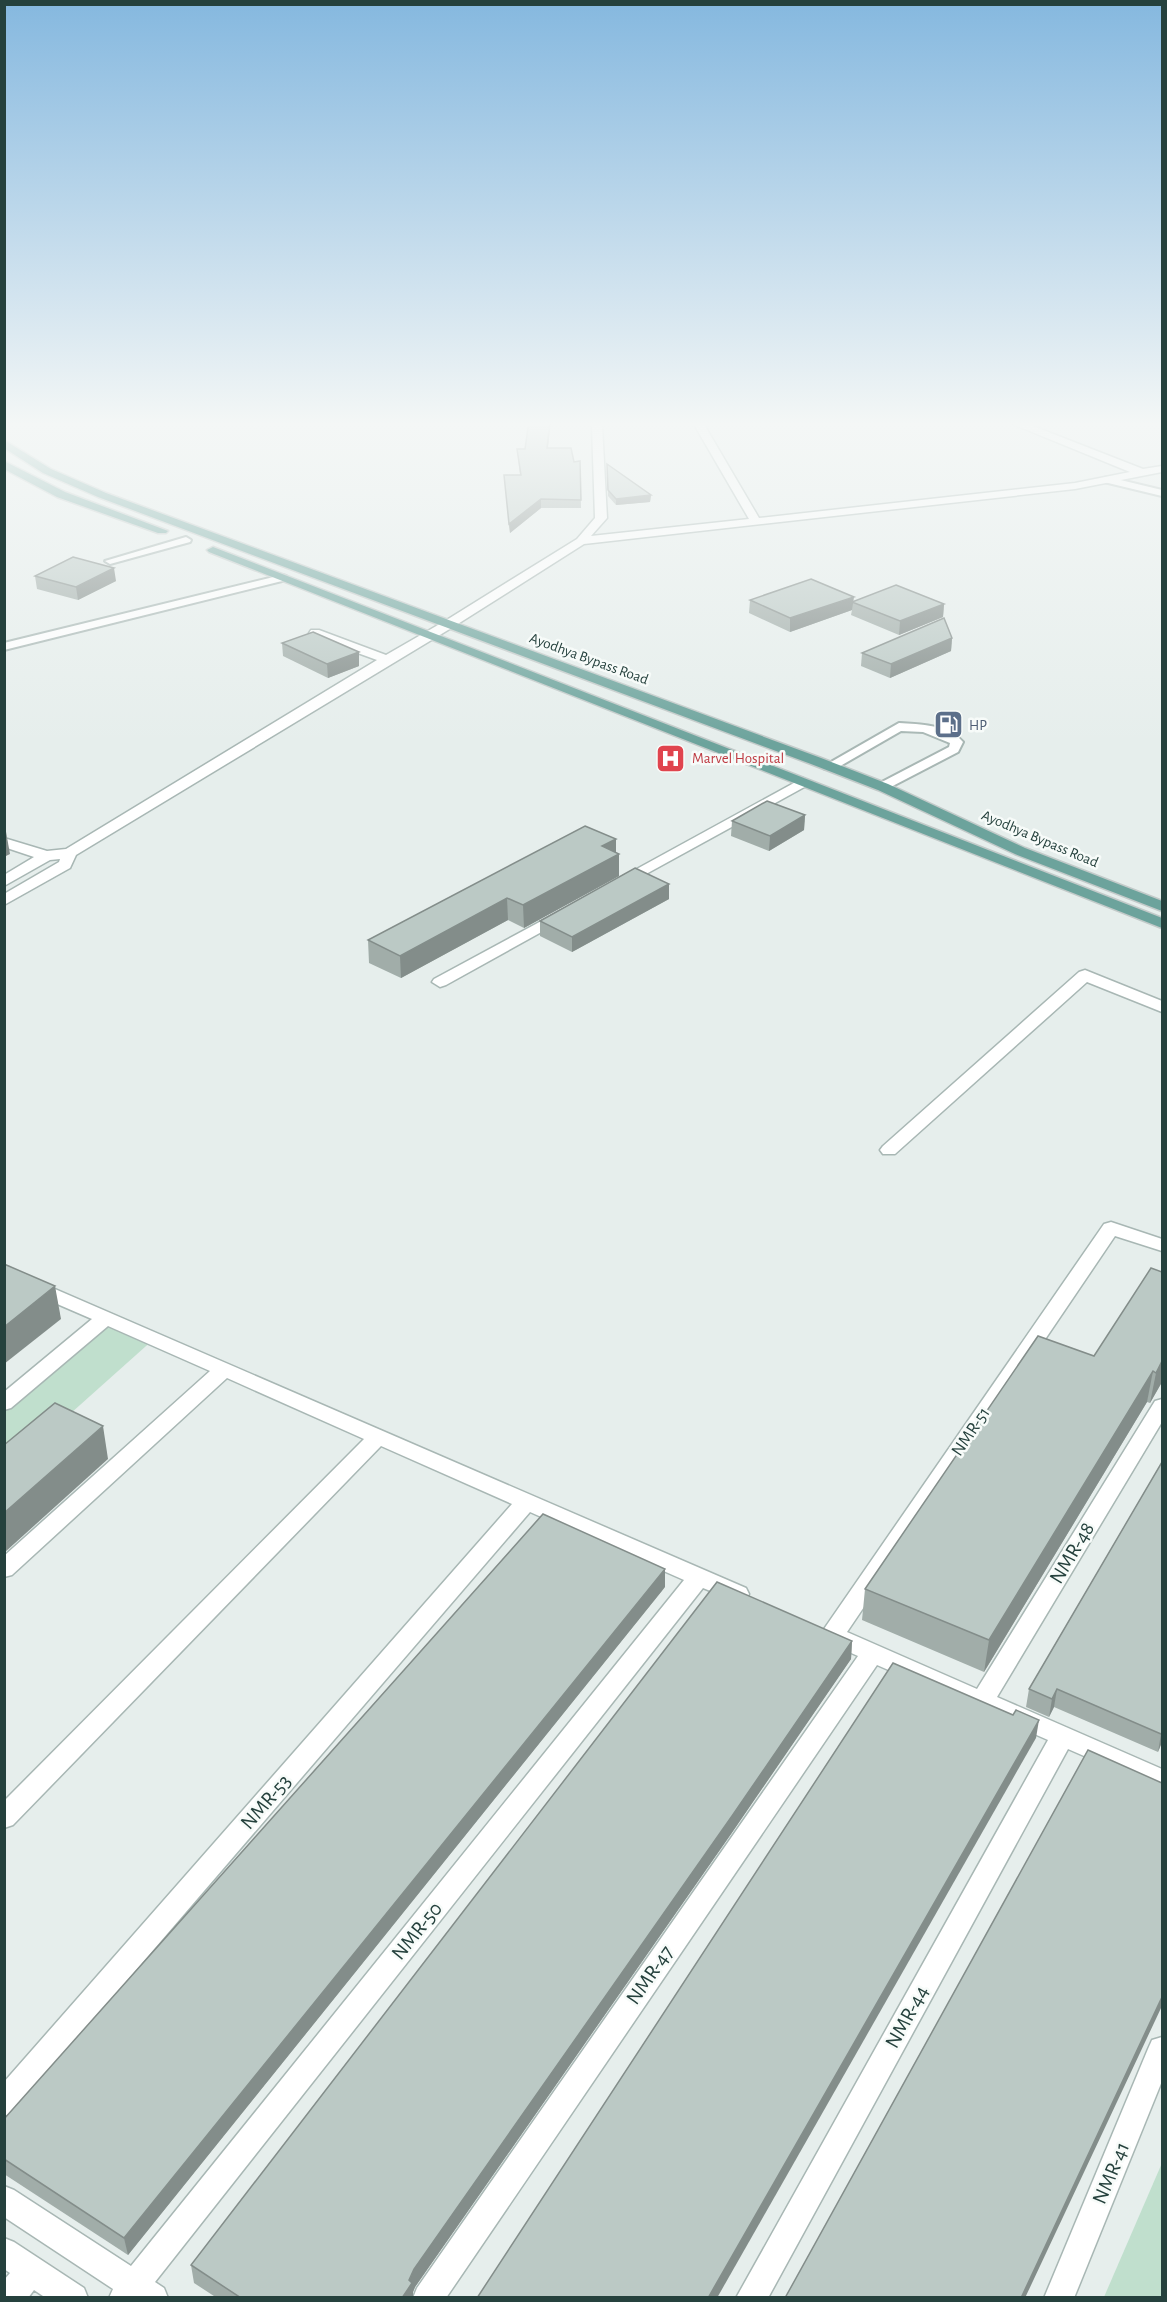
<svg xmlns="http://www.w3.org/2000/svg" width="1167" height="2302" font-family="'Alegreya Sans',sans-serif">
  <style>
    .green { fill: #c0dfcd }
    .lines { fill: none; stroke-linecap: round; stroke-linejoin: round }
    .service-casing { stroke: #a8b7b4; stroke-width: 4 }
    .minor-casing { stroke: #a8b7b4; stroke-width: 3 }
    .primary-casing { stroke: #c2cac9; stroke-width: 3 }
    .service { fill: #fff; fill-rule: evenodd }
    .minor { fill: #fff; fill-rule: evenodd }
    .primary { fill: #6ca39c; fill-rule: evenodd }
    .wall { fill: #a1ada9 }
    .shaded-wall { fill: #838d8a }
    .building { fill: #bbc9c5; stroke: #838d8a; stroke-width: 1.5 }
    .labels { text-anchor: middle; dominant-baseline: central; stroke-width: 5; stroke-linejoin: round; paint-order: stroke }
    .far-street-label { font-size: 15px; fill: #25413d; stroke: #f7fbf9 }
    .far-service-label { font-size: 15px; fill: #4e5e75; stroke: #f7fbf9; text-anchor: start }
    .far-health-label { font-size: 15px; fill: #be3a42; stroke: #f7fbf9; text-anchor: start }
    .street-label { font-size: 18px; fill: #25413d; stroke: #f7fbf9 }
    .near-street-label { font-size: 21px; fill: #25413d; stroke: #f7fbf9 }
  </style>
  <rect width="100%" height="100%" fill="#e6eeec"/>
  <g class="green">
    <path d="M107,1317L155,1338L5,1472V1399Z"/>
    <path d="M1162,2163V2297H1104Z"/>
  </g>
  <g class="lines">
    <defs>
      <g id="service">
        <path d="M1108,477L1162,490V496L1104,482V478Z"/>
        <path d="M186,537L191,540L190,542L110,564L105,561Z"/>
        <path d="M282,575L286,576V580L4,650V643Z"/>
        <path d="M899,723C920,724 949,725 963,742L958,752L883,791L877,787L878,784L949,747L950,743L923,732L901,731L835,769H825L824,766Z"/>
      </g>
      <g id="minor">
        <path d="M584,421H598L602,425L607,518L591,536L749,519L692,421H702L759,518L1075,483L1130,472L1005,421H1020L1143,469L1162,466V472L1075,489L584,544L453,627L76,855L70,868L4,905V894L59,862L60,859L50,860L4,886V875L34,857L4,847V838L47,851L66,849L377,660L311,636L309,633L311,630H319L386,655L445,621L577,539L595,518L592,426Z"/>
        <path d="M803,778L810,782L808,785L626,885L621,887L613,882Z"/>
        <path d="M560,911L568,916L565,919L446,985L440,987L432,982L434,979Z"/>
        <path d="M1085,970L1162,1001V1012L1087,982L895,1154H883L880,1150L883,1146L1079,972Z"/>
        <path d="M1111,1222L1162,1239V1251L1115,1236L847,1632L977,1689L1155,1401L1162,1399V1422L997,1697L1162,1769V1790L1068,1749L768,2298H736L1048,1740L877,1665L446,2298H413L417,2288L858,1656L824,1641L820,1635L824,1629L1104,1224Z"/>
        <path d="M4,1267L746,1588L749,1594L746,1600L738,1602L703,1588L155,2282L164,2288L168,2298H109L113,2289L4,2217V2186L14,2190L131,2266L684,1580L530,1512L14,2112L4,2116V2082L512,1504L381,1446L13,1825L4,1828V1801L364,1439L227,1378L12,1575L4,1577V1556L210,1371L108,1326L11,1408L4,1410V1392L92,1319L4,1281Z"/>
        <path d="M1162,2037V2081L1074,2298H1044L1148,2049L1152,2040Z"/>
        <path d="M4,2238L14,2242L84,2288L88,2298H46L34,2290L28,2298H4V2280L10,2273L4,2269Z"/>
      </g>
      <g id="primary">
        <path d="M4,440L51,469L106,493L821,758L888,784L1025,848L1162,901V911L1015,854L878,790L811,764L98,497L43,473L4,448Z"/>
        <path d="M4,461L65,492L168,531L166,533H158L57,497L4,469Z"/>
        <path d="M213,547L1162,918V928L209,552L207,550Z"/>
      </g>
    </defs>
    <use href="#service" class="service-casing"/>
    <use href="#minor" class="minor-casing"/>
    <use href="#primary" class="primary-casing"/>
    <use href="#service" class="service"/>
    <use href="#minor" class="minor"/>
    <use href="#primary" class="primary"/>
  </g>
  <g class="wall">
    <path d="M548,448L574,462L580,461L581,508H541L510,533L504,475H520L517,449Z"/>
    <path d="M607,464L651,495L650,502L616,505L608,496Z"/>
    <path d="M35,576L116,581L78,600L37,589Z"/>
    <path d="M750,600L854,602L944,604L943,617L899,635L851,615L852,610L790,632L749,613Z"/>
    <path d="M952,638L951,651L890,678L861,666L862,653Z"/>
    <path d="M282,643L359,652V666L328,678L283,656Z"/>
    <path d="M805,815L804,830L769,851L731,836L732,821Z"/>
    <path d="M616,839V853L619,876L524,928L508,920L401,978L369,963L368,940Z"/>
    <path d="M669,884V899L572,952L540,936V921Z"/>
    <path d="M1162,1272V1382L1150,1403L1147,1402L984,1672L862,1620L865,1589L1094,1356Z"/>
    <path d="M1162,1462V1742L1158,1752L1054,1707L1049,1717L1026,1707L1029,1689Z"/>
    <path d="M665,1587L128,2255L4,2174V2119Z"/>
    <path d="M852,1641L851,1659L731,1834L415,2287L413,2292V2298H217L194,2283L191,2265Z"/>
  </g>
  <g class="shaded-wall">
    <path d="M550,421H551L547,456V448Z"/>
    <path d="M651,495L650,502L616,505V499Z"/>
    <path d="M541,499V508L510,533L509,524Z"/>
    <path d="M114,568L116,581L78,600L76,587Z"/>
    <path d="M854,597L852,610L790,632V618Z"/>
    <path d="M944,604L943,617L899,635L900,621Z"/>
    <path d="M952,638L951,651L890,678L891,664Z"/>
    <path d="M359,652V666L328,678L327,664Z"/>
    <path d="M805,815L804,830L769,851L770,836Z"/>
    <path d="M4,826H5L10,854L4,857Z"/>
    <path d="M616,839V856L619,854V876L524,928L523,905L602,846Z"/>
    <path d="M669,884V899L572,952V937Z"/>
    <path d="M507,898L508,920L401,978L400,956Z"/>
    <path d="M55,1286L61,1319L4,1364V1327Z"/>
    <path d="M1162,1361V1382L1150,1403L1156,1373Z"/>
    <path d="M1153,1371L1147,1402L984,1672L989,1640Z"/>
    <path d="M103,1426L108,1459L4,1553V1513Z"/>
    <path d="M665,1569V1587L128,2255L124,2238Z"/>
    <path d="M852,1641L851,1659L731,1834L415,2287L413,2292V2298H402L414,2269Z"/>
    <path d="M1057,1689L1054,1707L1049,1717L1052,1699Z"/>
    <path d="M1039,1720L1036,1738L717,2298H708Z"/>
    <path d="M1162,1732V1742L1158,1752L1161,1734Z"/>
    <path d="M1162,1997V2006L1025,2298H1021Z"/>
  </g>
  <g class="building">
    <path d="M529,421H550L547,448H571L574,462L580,461L581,500L541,499L509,524L504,475H521L517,449H525Z"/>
    <path d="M607,464L651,495L616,499L608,490Z"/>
    <path d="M73,557L114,568L76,587L35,576Z"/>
    <path d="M811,579L854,597L790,618L750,600Z"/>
    <path d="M896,585L944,604L900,621L852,602Z"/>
    <path d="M944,618L952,638L891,664L862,653Z"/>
    <path d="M313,632L359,652L327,664L282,643Z"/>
    <path d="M767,801L805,815L770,836L732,821Z"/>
    <path d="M585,826L616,839L602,846L619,854L523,905L507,898L400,956L368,940Z"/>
    <path d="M635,868L669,884L572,937L540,921Z"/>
    <path d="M4,1264L55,1286L4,1327Z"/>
    <path d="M1151,1268L1162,1272V1361L1156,1373L1153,1371L989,1640L865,1589L1038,1336L1094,1356Z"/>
    <path d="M55,1403L103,1426L4,1513V1445Z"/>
    <path d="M1162,1462V1732L1161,1734L1057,1689L1052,1699L1029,1689Z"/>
    <path d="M543,1514L665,1569L124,2238L4,2159V2119Z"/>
    <path d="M717,1582L852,1641L732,1816L414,2269L409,2280L412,2283L402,2298H241L191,2265Z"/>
    <path d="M893,1663L1013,1715L1016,1710L1039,1720L708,2298H477Z"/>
    <path d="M1088,1750L1162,1783V1997L1021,2298H785Z"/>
  </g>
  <linearGradient id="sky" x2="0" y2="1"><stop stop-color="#85b8df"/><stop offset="0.57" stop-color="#f4f7f6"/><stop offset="1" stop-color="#f4f7f6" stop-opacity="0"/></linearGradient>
  <rect width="1167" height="744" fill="url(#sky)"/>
  <defs>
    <symbol id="fuel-square" viewBox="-11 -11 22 22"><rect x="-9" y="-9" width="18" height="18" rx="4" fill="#5c6f8a" stroke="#f7fbf9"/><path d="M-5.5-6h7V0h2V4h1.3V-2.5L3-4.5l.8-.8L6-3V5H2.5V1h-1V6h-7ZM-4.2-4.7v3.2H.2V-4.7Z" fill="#fff"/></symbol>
    <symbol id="hospital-square" viewBox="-11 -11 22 22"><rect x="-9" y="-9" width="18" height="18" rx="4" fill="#e0444e" stroke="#f7fbf9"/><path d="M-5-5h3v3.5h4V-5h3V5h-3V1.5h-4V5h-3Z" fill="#fff"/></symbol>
  </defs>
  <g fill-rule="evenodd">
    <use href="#fuel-square" x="932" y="708" width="33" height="33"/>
    <use href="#hospital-square" x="654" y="742" width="33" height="33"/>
  </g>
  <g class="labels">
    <g class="far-street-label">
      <text transform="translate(589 659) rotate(20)">Ayodhya Bypass Road</text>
      <text transform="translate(1040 839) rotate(23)">Ayodhya Bypass Road</text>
    </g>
    <g class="far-service-label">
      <text x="969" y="725">HP</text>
    </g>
    <g class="far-health-label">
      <text x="692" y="758">Marvel Hospital</text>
    </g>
    <g class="street-label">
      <text transform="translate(971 1432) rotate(-56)">NMR-51</text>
    </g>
    <g class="near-street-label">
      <text transform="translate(1072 1553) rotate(-59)">NMR-48</text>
      <text transform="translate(266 1802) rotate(-49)">NMR-53</text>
      <text transform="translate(417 1931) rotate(-51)">NMR-50</text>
      <text transform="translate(650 1975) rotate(-55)">NMR-47</text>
      <text transform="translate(907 2017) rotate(-61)">NMR-44</text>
      <text transform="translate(1111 2173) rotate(-67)">NMR-41</text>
    </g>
  </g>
  <rect width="1167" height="2302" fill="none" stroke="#25413d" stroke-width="12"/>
</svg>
